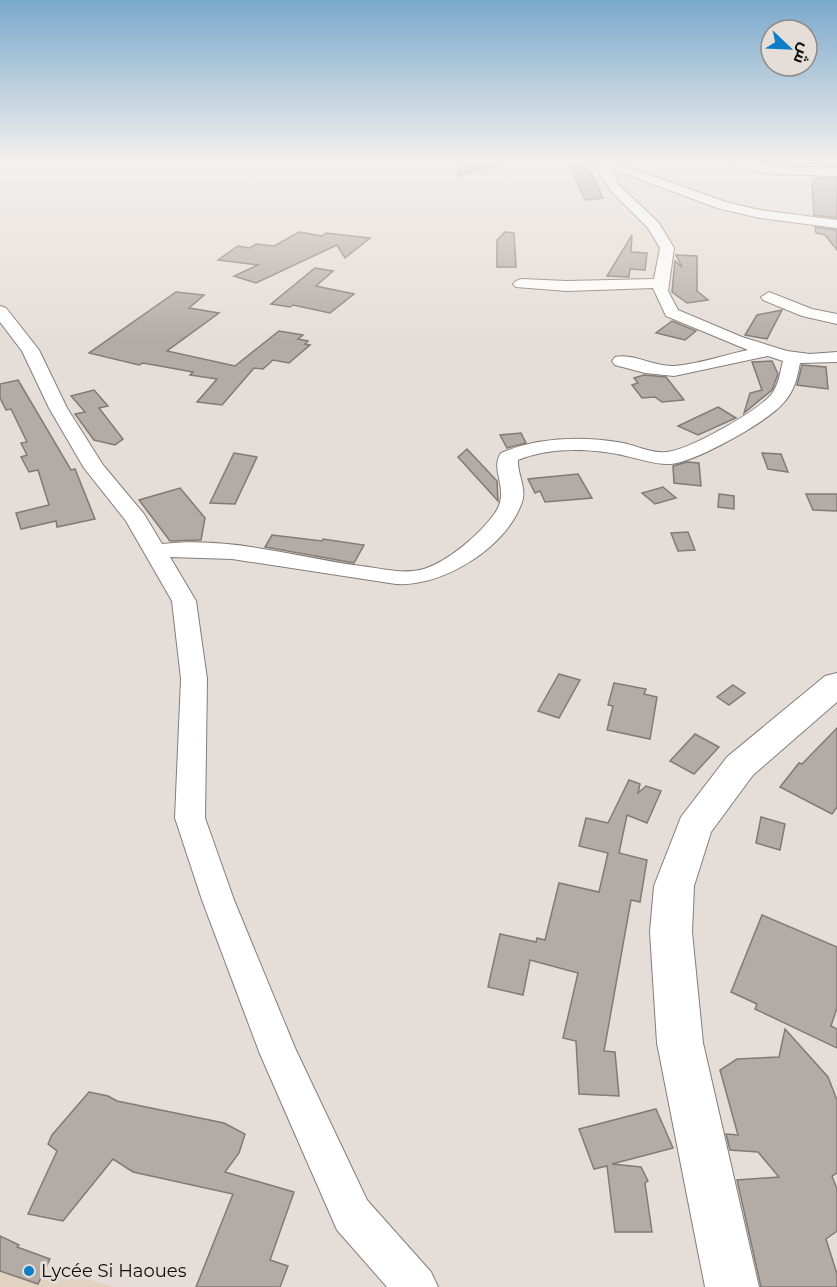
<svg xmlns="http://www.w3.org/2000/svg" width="837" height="1287" font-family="Montserrat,Cairo,sans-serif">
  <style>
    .education { fill: #e1d3c0 }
    .building { fill: #b3aba6; stroke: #817a75; stroke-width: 1.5 }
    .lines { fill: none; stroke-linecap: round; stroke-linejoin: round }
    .minor-casing { stroke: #847d78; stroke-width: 2 }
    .major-casing { stroke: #847d78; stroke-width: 2 }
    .minor { fill: #fff; fill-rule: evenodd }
    .major { fill: #fff; fill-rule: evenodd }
    .poi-dot { fill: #0d7dc6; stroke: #e5ddd8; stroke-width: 2 }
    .labels { text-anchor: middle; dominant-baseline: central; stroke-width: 6; stroke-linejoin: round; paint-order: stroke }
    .near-poi-label { font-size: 18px; fill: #0f0d0b; stroke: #e5ddd8; text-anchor: start }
  </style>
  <rect width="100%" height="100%" fill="#e5ddd8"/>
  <path class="education" d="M0,1255L115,1287H0Z"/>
  <g class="building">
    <path d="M459,160H500L501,163L458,176Z"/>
    <path d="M567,160H585L603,198L585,200Z"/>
    <path d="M816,178H837V218L814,215L812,185Z"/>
    <path d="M815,227L837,230V250L825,235L816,233Z"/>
    <path d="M299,232L322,236L326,233L370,238L345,258L337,245L256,283L234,276L258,265L218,260L238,246L250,248L256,244L274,246Z"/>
    <path d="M505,232L514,233L516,267H497V240Z"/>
    <path d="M632,235L631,252L647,253L645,270L630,269L629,277L607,276Z"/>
    <path d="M676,255L697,256V291L708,300L687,303L672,292L675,261L682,267Z"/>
    <path d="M315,268L333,271L316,286L354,294L330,313L293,305L290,307L271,304Z"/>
    <path d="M176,292L204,295L189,308L219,313L167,351L235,366L279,331L303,335L298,339L308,341L305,344L310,345L289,363L273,360L263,369L254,368L222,405L197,402L217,379L190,375L193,372L143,363L139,365L89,353Z"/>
    <path d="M782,310L767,339L745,335L757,315Z"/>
    <path d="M672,321L696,331L685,340L656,333Z"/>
    <path d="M772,361L778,374L772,390L744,413L750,393L762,390L752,362Z"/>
    <path d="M802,365L826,367L828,389L797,385Z"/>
    <path d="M644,375L666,377L684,400L662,402L655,397L642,398L632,385L638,383L634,378Z"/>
    <path d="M18,380L71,470L75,469L95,519L57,527L56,521L21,529L16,513L49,505L38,470L29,472L21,457L27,455L21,443L27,442L11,409L6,410L0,398V384Z"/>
    <path d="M94,390L108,406L99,408L123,439L115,445L94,440L75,414L85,412L71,396Z"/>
    <path d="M718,407L736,418L698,435L678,426Z"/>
    <path d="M521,433L526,443L507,448L500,435Z"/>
    <path d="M467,449L497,481L498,501L458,457Z"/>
    <path d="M234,453L257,457L235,504L210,503Z"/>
    <path d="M762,453L781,454L788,472L768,469Z"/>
    <path d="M687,462L699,463L701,486L674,483L673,466Z"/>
    <path d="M578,474L592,498L545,502L540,491L535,493L528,479Z"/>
    <path d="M663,487L676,498L655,504L642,493Z"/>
    <path d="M180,488L205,518L201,540L170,541L139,500Z"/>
    <path d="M719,494L734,496V509L718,507Z"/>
    <path d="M806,494H837V511L813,510Z"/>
    <path d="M688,532L695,550L678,551L671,533Z"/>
    <path d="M272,535L322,541L323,539L364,545L354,563L265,547Z"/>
    <path d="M559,674L580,680L559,718L538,711Z"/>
    <path d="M614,683L646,689L644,694L657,697L650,739L607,730L613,706L608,705Z"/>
    <path d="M733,685L745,693L729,705L717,697Z"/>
    <path d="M837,728V807L832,814L780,787L799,763L802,764Z"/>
    <path d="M695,734L719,747L694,774L670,761Z"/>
    <path d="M629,780L640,784L638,793L646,786L661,791L647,823L627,815L619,853L647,860L640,902L631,900L604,1051L615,1052L619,1096L579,1094L576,1041L563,1038L578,973L530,960L523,995L488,987L500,934L536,942L537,938L545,940L559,883L599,892L608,853L579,846L586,818L608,823Z"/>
    <path d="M761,817L785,824L780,850L756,843Z"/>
    <path d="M762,915L837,947V1008L831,1026L837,1029V1048L755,1009L757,1004L731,992Z"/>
    <path d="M785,1029L828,1077L837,1100V1173L832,1176L837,1189V1231L826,1239L837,1274V1287H761L737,1180L779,1177L758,1152L730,1150L726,1134L738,1135L720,1070L737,1059L779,1057Z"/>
    <path d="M89,1092L108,1096L117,1101L224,1123L245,1134L239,1153L225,1172L294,1192L270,1260L288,1266L280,1287H196L233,1194L133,1172L113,1159L63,1221L28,1214L57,1151L48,1144L52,1135Z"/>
    <path d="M656,1109L673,1148L612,1164L641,1167L648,1181L645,1183L652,1232H615L607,1166L594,1169L579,1129Z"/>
    <path d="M0,1236L19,1245L17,1247L50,1259L38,1284L0,1271Z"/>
  </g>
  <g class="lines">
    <defs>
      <g id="minor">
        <path d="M592,160H608L726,202L760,210L837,220V228L760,218L717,208L610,168L619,185L659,223L674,248L668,291L678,310L742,337L787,351L810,354L837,352V362L800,363C797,378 795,389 785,401C770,421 695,462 671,464C656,465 640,459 626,456C592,448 550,447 518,460C517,474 527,488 522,502C507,547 443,587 396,584L232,559L170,557L196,601L207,679L205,818L234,900L295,1048L367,1200L431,1272L438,1287H387L337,1230L260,1054L202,900L175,818L181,679L172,601L126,521L84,468L49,408L22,351L0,322V306L6,308L39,350L67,408L103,465L144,514L162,544C229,536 295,557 361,566C380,568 404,575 424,569C449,561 480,534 495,513C511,490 489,470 501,453C539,437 582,436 623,443C637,446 653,454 667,452C689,450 756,412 771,395C779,385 780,372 783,361L768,356L674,376L645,373L615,365L612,361L615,357C633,353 655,367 674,366C699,364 724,355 748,350L666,316L653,288L567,291L516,287L513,284L516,281L521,279L567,281L654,279L660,248L648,228L610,190Z"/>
        <path d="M731,160L777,166L837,168V176L777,174L740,169L736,168Z"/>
        <path d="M769,292L812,309L837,314V324L802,316L763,300L761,297Z"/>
      </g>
      <path id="major" d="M837,673V702L753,775L711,832L694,886L692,932L703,1043L759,1287H705L657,1043L650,932L654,886L681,817L727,757L825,676Z"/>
    </defs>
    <use href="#minor" class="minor-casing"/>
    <use href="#major" class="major-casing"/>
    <use href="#minor" class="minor"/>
    <use href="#major" class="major"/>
  </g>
  <linearGradient id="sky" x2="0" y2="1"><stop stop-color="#7ba9cc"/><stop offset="0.47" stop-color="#f3f0ed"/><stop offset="1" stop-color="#f3f0ed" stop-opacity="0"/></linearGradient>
  <rect width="837" height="340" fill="url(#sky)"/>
  <circle class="poi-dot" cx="29" cy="1271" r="6"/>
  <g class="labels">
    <g class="near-poi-label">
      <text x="41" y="1271">Lycée Si Haoues</text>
    </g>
  </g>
  <g transform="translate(789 48) rotate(113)"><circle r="28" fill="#e5ddd8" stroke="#8f8a86" stroke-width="1.5"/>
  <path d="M0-4.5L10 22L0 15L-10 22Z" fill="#0d7dc6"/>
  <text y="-9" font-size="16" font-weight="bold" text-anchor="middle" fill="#0f0d0b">ش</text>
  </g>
</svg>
